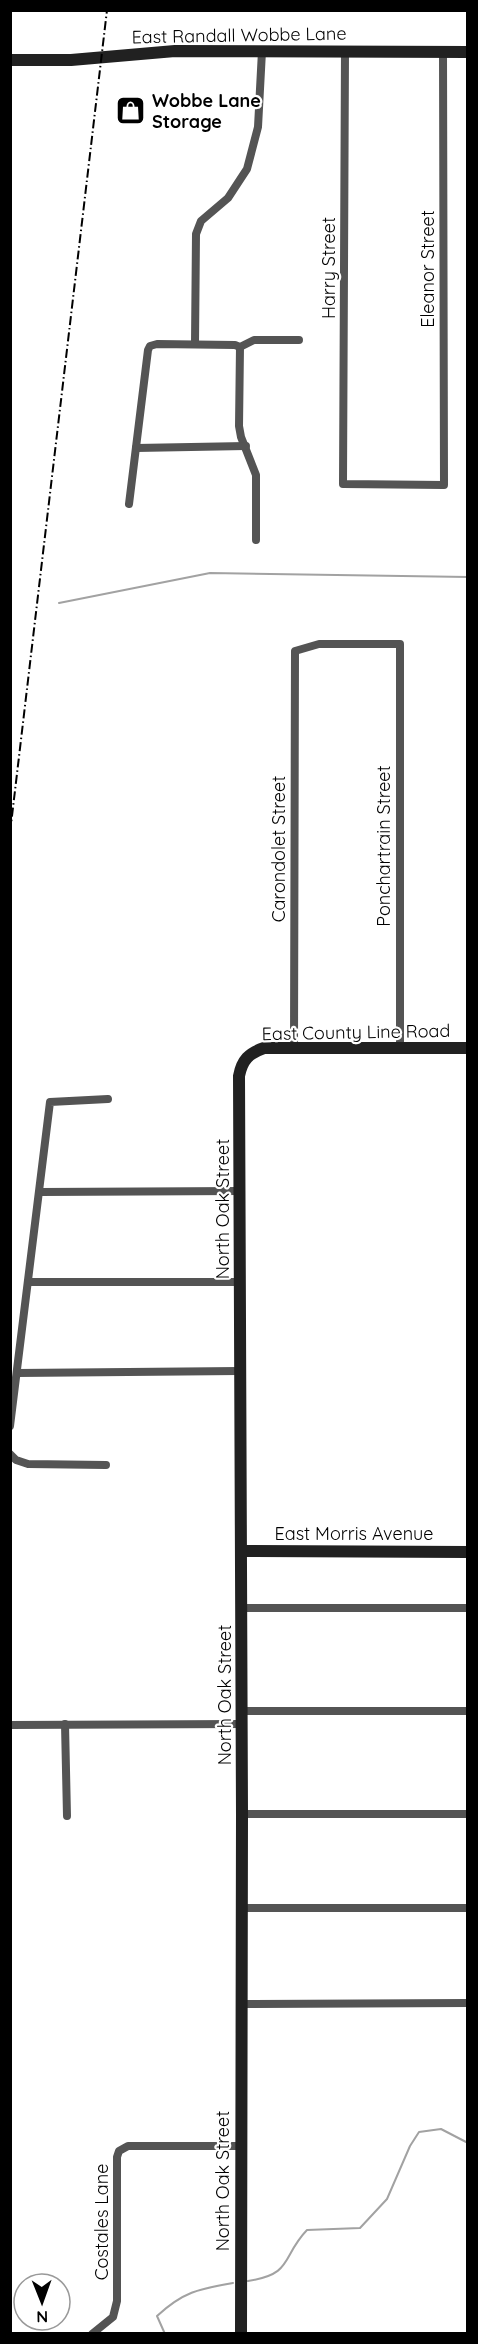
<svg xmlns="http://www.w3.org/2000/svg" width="478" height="2344" font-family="Quicksand,sans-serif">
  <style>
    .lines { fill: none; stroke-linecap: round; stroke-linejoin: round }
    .stream { stroke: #a2a2a2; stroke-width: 2 }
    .street { stroke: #545454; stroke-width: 8 }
    .secondary { stroke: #212121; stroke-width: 12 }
    .rail { stroke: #000; stroke-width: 2; stroke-dasharray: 9 3 1.5 3; stroke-linecap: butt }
    .labels { text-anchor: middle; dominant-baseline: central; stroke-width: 4.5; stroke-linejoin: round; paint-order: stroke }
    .street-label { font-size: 18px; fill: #000; stroke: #fff }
    .poi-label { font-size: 18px; font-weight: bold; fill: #000; stroke: #fff; text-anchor: start }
  </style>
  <rect width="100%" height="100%" fill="#fff"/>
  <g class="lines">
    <g class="stream">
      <path d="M59,603L210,573L468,577"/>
      <path d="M248,2281C294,2274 281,2257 307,2230L360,2228L387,2199L410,2146L419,2132L441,2129L468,2143"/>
      <path d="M165,2334L157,2316C183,2292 198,2289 233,2283"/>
    </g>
    <g class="street">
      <path d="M345,52L343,484L444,485L443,52"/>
      <path d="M195,344L196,234L201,221L228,198L247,169L258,127L262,51"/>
      <path d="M240,347L239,426L241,437L256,475V540"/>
      <path d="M136,448L246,446"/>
      <path d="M129,504L148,350L150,346L157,344L235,345L240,347L254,340H299"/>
      <path d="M294,1048L295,651L319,644H400V1048"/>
      <path d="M40,1192L240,1191"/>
      <path d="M28,1282H240"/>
      <path d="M17,1373L239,1371"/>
      <path d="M10,1426L50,1102L108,1099"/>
      <path d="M10,1454L16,1460L28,1464L106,1465"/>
      <path d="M241,1608H468"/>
      <path d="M242,1711H468"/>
      <path d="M65,1724L67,1816"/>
      <path d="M10,1725L242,1724"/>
      <path d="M242,1814H468"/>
      <path d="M242,1908H468"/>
      <path d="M241,2004L468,2003"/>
      <path d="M92,2334L113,2317L117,2301V2157L119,2151L128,2146H240"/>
    </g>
    <g class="secondary">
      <path d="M10,60H71L175,51L468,52"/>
      <path d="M241,1551L468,1552"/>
      <path d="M241,2334L242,1814L239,1076C242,1060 249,1053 264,1048H468"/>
    </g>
    <path class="rail" d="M10,833L107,10"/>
  </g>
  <defs>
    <symbol id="shop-square" viewBox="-11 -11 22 22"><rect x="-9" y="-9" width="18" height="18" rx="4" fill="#000" stroke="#fff"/><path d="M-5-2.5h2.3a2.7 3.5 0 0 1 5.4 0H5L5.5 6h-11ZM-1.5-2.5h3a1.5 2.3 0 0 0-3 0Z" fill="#fff"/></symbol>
  </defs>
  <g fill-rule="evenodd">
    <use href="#shop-square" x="114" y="94" width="33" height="33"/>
  </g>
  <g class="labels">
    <g class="street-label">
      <text transform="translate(239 35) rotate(-1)">East Randall Wobbe Lane</text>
      <text transform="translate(328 268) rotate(-90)">Harry Street</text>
      <text transform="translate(427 269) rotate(-90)">Eleanor Street</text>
      <text transform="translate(383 846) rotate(-90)">Ponchartrain Street</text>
      <text transform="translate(278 849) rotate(-90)">Carondolet Street</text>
      <text transform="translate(356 1032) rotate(-1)">East County Line Road</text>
      <text transform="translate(222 1209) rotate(-90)">North Oak Street</text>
      <text x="354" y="1533">East Morris Avenue</text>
      <text transform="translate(224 1695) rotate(-90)">North Oak Street</text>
      <text transform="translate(222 2181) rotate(-90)">North Oak Street</text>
      <text transform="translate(101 2222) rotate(-90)">Costales Lane</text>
    </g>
    <g class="poi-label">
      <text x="152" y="100">Wobbe Lane<tspan x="152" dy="21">Storage</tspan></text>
    </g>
  </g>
  <rect width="478" height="2344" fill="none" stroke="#000000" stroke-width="24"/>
  <g transform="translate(42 2302) rotate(179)"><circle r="28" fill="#ffffff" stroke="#999999" stroke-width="1.5"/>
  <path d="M0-4.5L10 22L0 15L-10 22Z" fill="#000000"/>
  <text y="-9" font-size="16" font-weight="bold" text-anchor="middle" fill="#000000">N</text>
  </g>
</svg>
